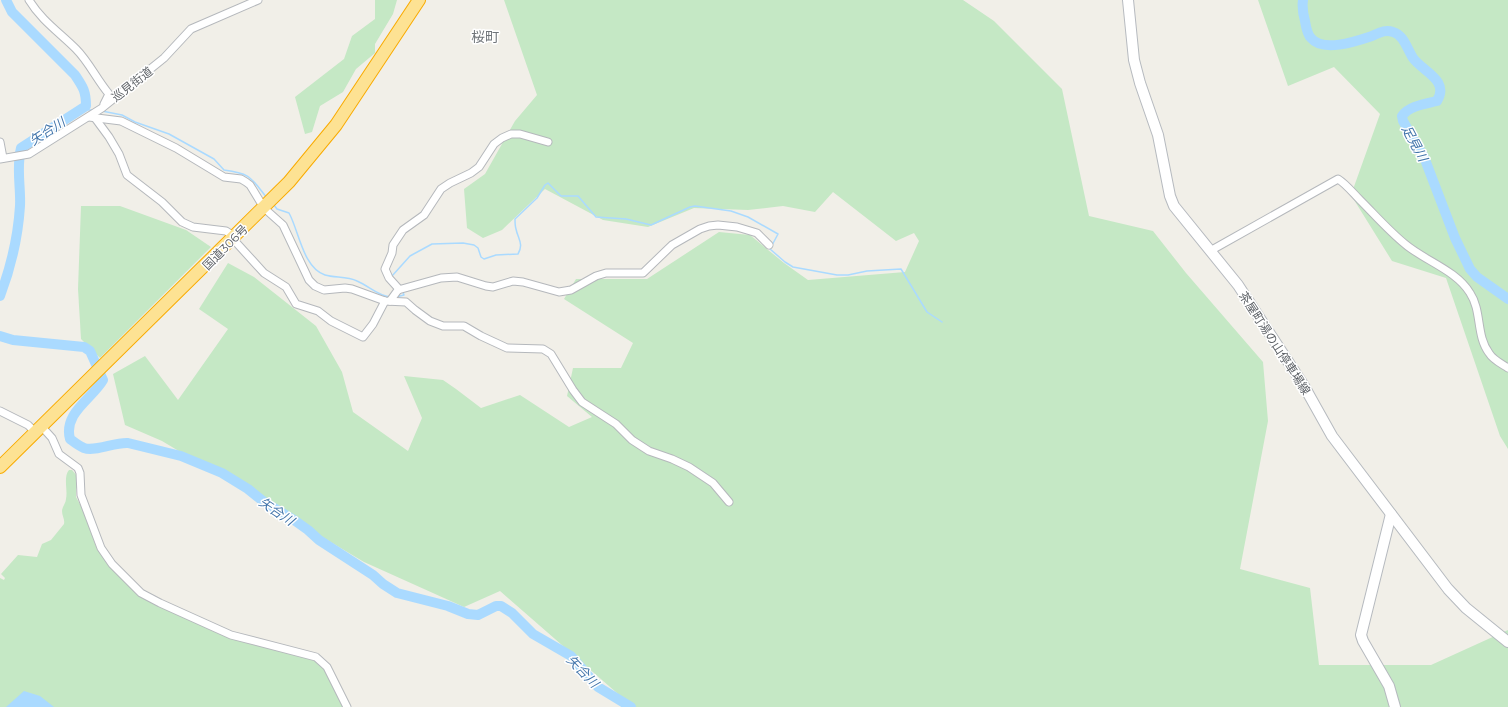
<svg xmlns="http://www.w3.org/2000/svg" width="1508" height="707" font-family="Montserrat,'Noto Sans JP',sans-serif">
  <style>
    .green { fill: #c5e8c5 }
    .water { fill: #aadaff }
    .lines { fill: none; stroke-linecap: round; stroke-linejoin: round }
    .stream { stroke: #aadaff; stroke-width: 1.5 }
    .river { stroke: #aadaff; stroke-width: 10 }
    .street-casing { stroke: #b5b8bc; stroke-width: 9 }
    .secondary-casing { stroke: #b6babf; stroke-width: 12 }
    .highway-casing { stroke: #f9ab00; stroke-width: 14 }
    .street { stroke: #fff; stroke-width: 7 }
    .secondary { stroke: #fff; stroke-width: 10 }
    .highway { stroke: #fde293; stroke-width: 12 }
    .labels { text-anchor: middle; dominant-baseline: central; stroke-width: 3; stroke-linejoin: round; paint-order: stroke }
    .street-label { font-size: 12px; fill: #5f6368; stroke: #fff }
    .water-label { font-size: 13px; font-style: italic; fill: #4174aa; stroke: #fff }
    .quarter-label { font-size: 14px; fill: #70757a; stroke: #fff }
  </style>
  <rect width="100%" height="100%" fill="#f1efe8"/>
  <g class="green">
    <path d="M375,0H397L393,14L375,44V53L356,69L343,92L320,106L312,132L305,134L295,97L344,59L352,36L375,19Z"/>
    <path d="M504,0H963L994,21L1062,89L1089,216L1153,231L1186,273L1263,362L1268,421L1240,569L1310,588L1319,665H1431L1508,630V707H633L500,591L464,607L364,562L162,441L125,425L113,374L145,356L178,400L228,329L199,309L228,263L254,277L316,326L342,372L353,412L408,451L422,418L404,376L443,380L456,389L481,408L520,395L569,427L592,417L567,396L573,368H621L633,343L564,299L576,279H647L719,232L750,235L784,263L808,280L905,272L919,241L914,233L896,241L833,192L815,212L783,206L748,210L694,208L648,227L603,220L545,189L502,230L483,238L467,228L464,189L485,174L515,121L537,95Z"/>
    <path d="M1258,0H1508V449L1500,436L1446,278L1392,261L1351,195L1380,114L1334,67L1288,86Z"/>
    <path d="M81,206H120L186,230L211,247L100,358L81,339L78,289Z"/>
    <path d="M69,470H72L77,476L78,486L76,489V497L82,508L97,549L136,592L226,635L316,659L325,669L344,707H0V578L4,580L5,578L1,574L18,555L37,557L42,544L51,540L64,524C65,519 62,516 62,511C62,507 66,503 66,499C68,490 63,477 69,470Z"/>
  </g>
  <path class="water" d="M24,691L40,696L54,707H6Z"/>
  <g class="lines">
    <g class="stream">
      <path d="M86,106L89,110H92"/>
      <path d="M102,111L122,115L135,122L169,134L214,159L224,170C252,174 250,177 267,198"/>
      <path d="M274,205L277,209L289,213C299,231 303,268 325,275C335,278 347,276 357,281C369,286 377,295 390,297"/>
      <path d="M392,276L410,256L432,244L463,243L474,245L478,248L481,257L484,259L496,255L518,254C524,244 518,239 516,229C515,226 515,222 515,219L537,198L545,185L548,183L561,196H578L596,217L626,219L651,225L690,207L695,206L731,211L748,217L778,234L770,249L785,262L793,267L837,275H848L867,271L901,269L927,312L942,322"/>
      <path d="M396,297L404,295L402,290"/>
    </g>
    <g class="river">
      <path d="M1303,0C1302,7 1303,14 1305,21C1306,27 1307,34 1311,38C1323,53 1357,41 1372,36C1379,33 1385,29 1393,32C1404,35 1407,49 1413,58C1422,71 1450,80 1437,101C1425,104 1409,106 1402,116L1403,121L1424,157L1455,238L1470,269L1477,277L1508,299"/>
      <path d="M0,296C11,267 18,237 20,206C21,187 16,168 21,148L86,106C86,91 83,87 75,75L12,12L6,0"/>
      <path d="M0,336L13,340L84,347L90,351L103,380C92,399 63,413 70,439C74,442 79,446 84,448C95,452 115,442 128,443L181,456L222,473L248,489L264,502L294,520L308,530L319,540L373,575L383,584L397,593L448,606L468,614L478,615L496,606H501L512,613L533,634L571,656L598,687L631,707"/>
    </g>
    <defs>
      <g id="street">
        <path d="M29,0C41,20 60,33 76,49C89,62 97,80 109,94L104,104"/>
        <path d="M89,117L121,121L176,148L224,177L241,179L246,182L250,185L264,208L283,225L309,280L315,286L324,290L345,288L352,289L385,301L406,302L415,310L430,321L443,326H464L481,336L507,348L543,349L551,354L573,390L582,402L616,424L632,440L649,451L672,459L689,467L713,483L729,502"/>
        <path d="M95,118L109,137L119,154L127,175L162,202L182,222L193,227L226,231L235,237"/>
        <path d="M0,142L3,158"/>
        <path d="M0,159L29,154L102,108L164,58L191,29L258,0"/>
        <path d="M233,239L264,273L286,287L296,304L318,311L331,321L363,337L373,324L385,301"/>
        <path d="M1210,251L1338,179C1346,184 1353,193 1360,200C1375,215 1389,231 1405,244C1425,261 1456,270 1470,293C1482,311 1476,336 1489,353C1493,360 1502,364 1508,368"/>
        <path d="M398,290V288L389,278L385,269L392,253L393,245L403,230L424,215L441,189L450,183L471,173L479,167L494,144L502,138L511,134H520L548,142"/>
        <path d="M390,301L398,290L441,278L457,277L486,286L493,287L513,281L523,282L559,292L571,290L596,276L606,273H643L672,245L700,229L709,226L718,225L737,227L757,233L769,245"/>
        <path d="M0,411L28,425L36,433"/>
        <path d="M42,427L52,438L59,454L78,468L80,473L81,495L101,548L112,564L141,593L160,603L231,635L316,657L327,667L347,707"/>
      </g>
      <g id="secondary">
        <path d="M1128,0L1134,60L1140,83L1158,135L1170,196L1174,206L1238,285L1304,386L1332,436L1448,589L1466,608L1508,642"/>
        <path d="M1391,514L1361,635L1363,641L1389,686L1395,707"/>
      </g>
      <path id="highway" d="M0,467L289,182L336,125L419,0"/>
    </defs>
    <use href="#street" class="street-casing"/>
    <use href="#secondary" class="secondary-casing"/>
    <use href="#highway" class="highway-casing"/>
    <use href="#street" class="street"/>
    <use href="#secondary" class="secondary"/>
    <use href="#highway" class="highway"/>
  </g>
  <g class="labels">
    <g class="street-label">
      <text transform="translate(132 84) rotate(-38)">巡見街道</text>
      <text transform="translate(225 247) rotate(-45)">国道306号</text>
      <text transform="translate(1275 343) rotate(57)">茶屋町湯の山停車場線</text>
    </g>
    <g class="water-label">
      <text transform="translate(47 131) rotate(-33)">矢合川</text>
      <text transform="translate(1415 143) rotate(62)">足見川</text>
      <text transform="translate(277 511) rotate(34)">矢合川</text>
      <text transform="translate(583 671) rotate(46)">矢合川</text>
    </g>
    <g class="quarter-label">
      <text x="485" y="37">桜町</text>
    </g>
  </g>
</svg>
